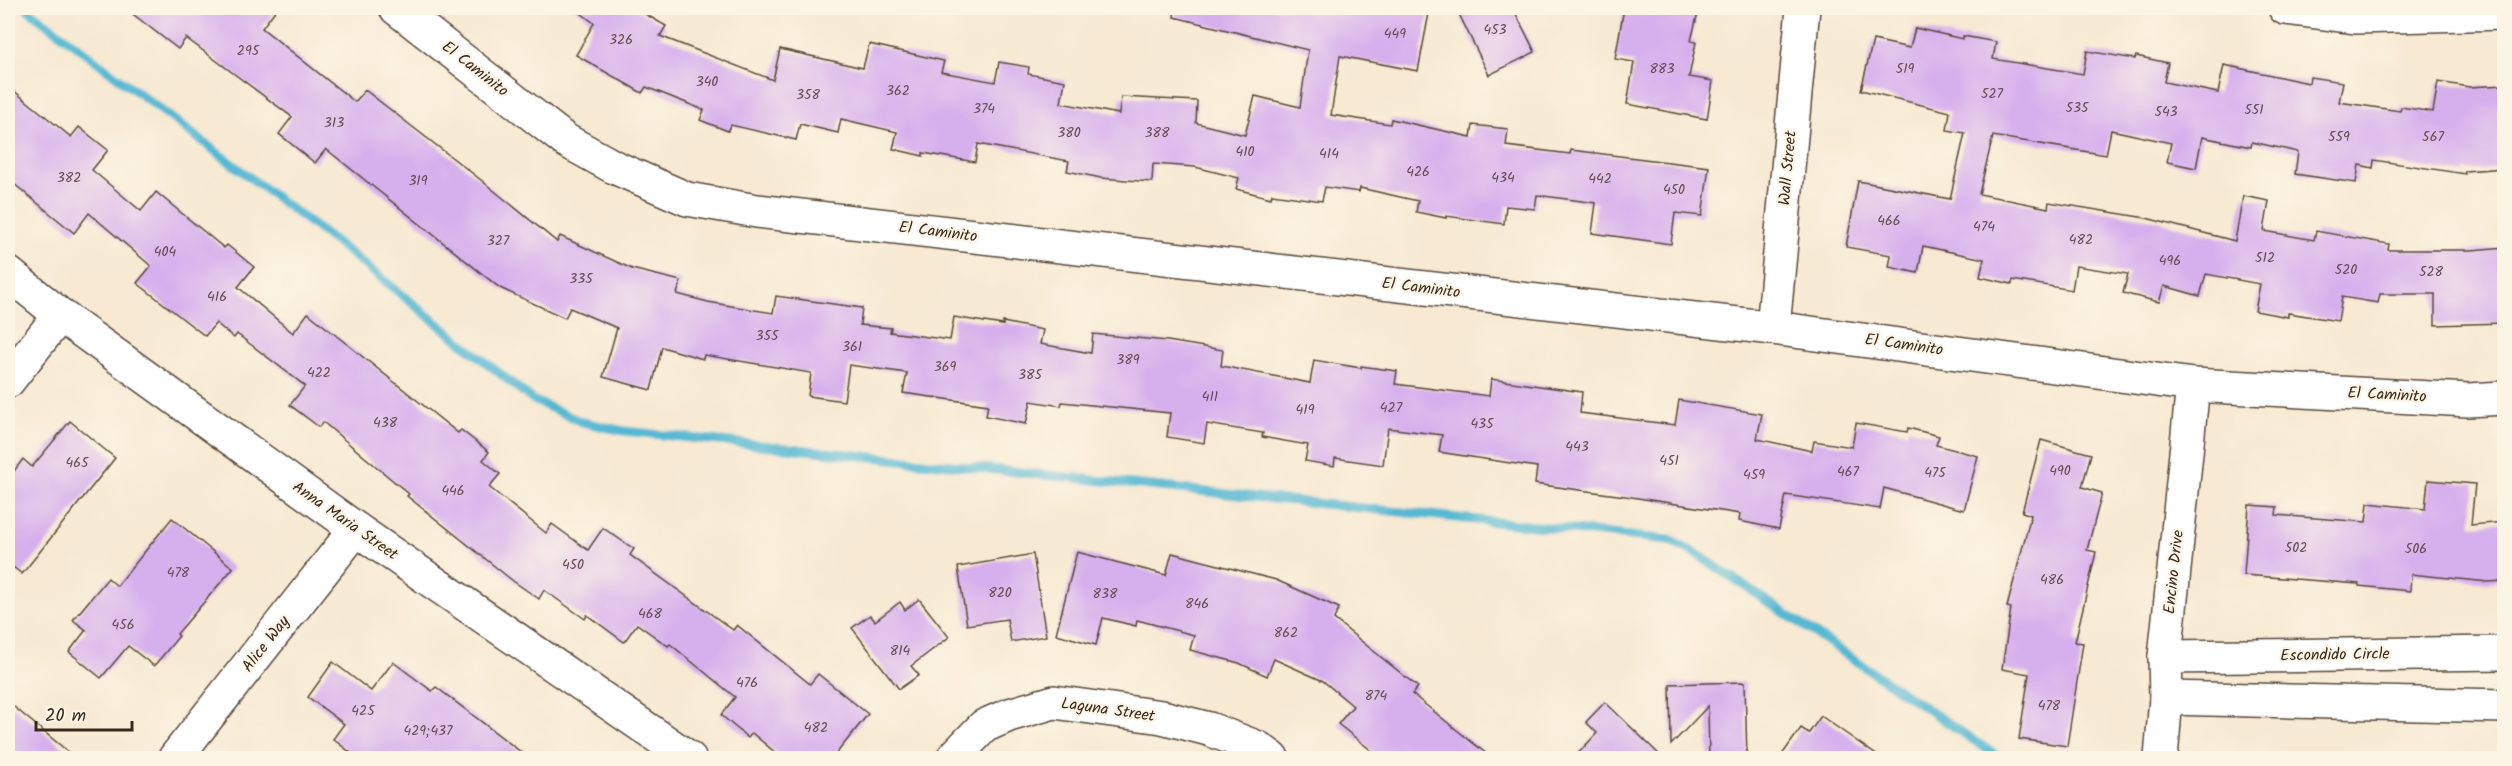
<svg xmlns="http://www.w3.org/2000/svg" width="2512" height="766" font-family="Kalam,sans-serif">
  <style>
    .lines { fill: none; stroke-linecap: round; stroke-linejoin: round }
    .stream { stroke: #54b8d3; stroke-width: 9 }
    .building { fill: #d6afed }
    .street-casing { stroke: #574739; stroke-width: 36 }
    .secondary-casing { stroke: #574739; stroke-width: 36 }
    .street { stroke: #fff; stroke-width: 33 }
    .secondary { stroke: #fff; stroke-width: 33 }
    .labels { text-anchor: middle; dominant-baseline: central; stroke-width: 4.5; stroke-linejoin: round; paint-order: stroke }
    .number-label { font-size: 14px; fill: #624b52 }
    .street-label { font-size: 16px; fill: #3b2a1e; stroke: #fcf5e5 }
  </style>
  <rect width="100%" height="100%" fill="#fcf5e5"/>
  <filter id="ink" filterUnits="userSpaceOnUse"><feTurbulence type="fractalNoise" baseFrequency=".0167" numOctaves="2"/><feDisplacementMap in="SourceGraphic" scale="12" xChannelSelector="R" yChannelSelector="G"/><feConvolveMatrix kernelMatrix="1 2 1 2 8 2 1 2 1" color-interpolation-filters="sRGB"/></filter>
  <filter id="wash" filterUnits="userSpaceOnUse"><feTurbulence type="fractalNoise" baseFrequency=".008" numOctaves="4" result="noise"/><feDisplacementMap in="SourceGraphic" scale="24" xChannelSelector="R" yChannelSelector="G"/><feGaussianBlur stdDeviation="1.35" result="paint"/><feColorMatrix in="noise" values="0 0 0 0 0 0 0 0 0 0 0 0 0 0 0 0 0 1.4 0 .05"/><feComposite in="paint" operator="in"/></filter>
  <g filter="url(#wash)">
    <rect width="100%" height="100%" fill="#f7e9d2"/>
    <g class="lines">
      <path class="stream" d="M26,8L351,254L533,400L582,422L624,431L1669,540L1697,554L2000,758"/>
    </g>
    <g id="blocks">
      <g class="building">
        <path d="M125,8H277L262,28L355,102L365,90L481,180L557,242L560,236L632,269L681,281L677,294L708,302L773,313L776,296L862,308L860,325L891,328L890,332L950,340L954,317L1003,325V322L1043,330L1040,344L1091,353L1093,334L1168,341L1223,350L1221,366L1310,383L1314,360L1361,368V366L1397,371L1395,384L1489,396L1491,379L1582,392L1580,413L1675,425L1679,400L1762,414L1757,439L1812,451L1814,441L1852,447L1856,423L1907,432L1908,428L1939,436L1936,445L1978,456L1964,510L1884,488L1880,509L1786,495L1779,529L1739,521L1740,514L1625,496L1535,484L1537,467L1439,452L1442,435L1388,428L1383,465L1335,458L1334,466L1305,461L1308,445L1262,437L1263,433L1207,424L1204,443L1167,437L1170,413L1062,402L1061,406L1031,401L1026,424L986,416L988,405L903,393L907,373L849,365L844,401L808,396L811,373L704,355L703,359L662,347L651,390L603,377L617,328L570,308L565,318L500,288L326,149L315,163L279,134L292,117L186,38L178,49Z"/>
        <path d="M574,8H635L666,26L660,36L773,80L780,49L863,68L869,44L944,61L941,72L995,82L999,62L1029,67L1028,74L1065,81L1061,103L1119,114L1121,97L1197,101L1196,123L1245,135L1255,96L1300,107L1308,50L1174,17L1175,8H1430L1418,71L1340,56L1331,115L1390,124L1391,119L1471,137L1473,125L1508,129L1506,146L1570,154L1571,150L1709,167L1702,216L1675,213L1671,244L1592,233L1596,203L1537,195L1535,209L1506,206L1504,224L1446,216V218L1416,212L1418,201L1360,188L1359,192L1325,187L1322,201L1272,194L1271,198L1236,189L1239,178L1195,167L1153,164L1152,182L1101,178L1067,171L1069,161L978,144L975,162L923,153V156L893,149L897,132L841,119L838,133L800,124L796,140L731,125L728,131L700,120L704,110L646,87L642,93L576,55L594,23Z"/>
        <path d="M1456,8H1513L1535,52L1489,75Z"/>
        <path d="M1624,8H1699L1691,41L1696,42L1689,77L1713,81L1707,119L1627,104L1634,62L1615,59Z"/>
        <path d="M1915,28L1963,39V36L1996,42L1993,59L2083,74L2087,51L2135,59L2136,56L2168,63L2164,82L2218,93L2224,65L2309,83L2310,77L2343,82L2339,102L2400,111L2401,107L2433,112L2438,82L2469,87L2505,85V168L2465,171V174L2374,160L2373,168L2359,165L2356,183L2295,174L2298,152L2252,142L2251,147L2202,137L2196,168L2167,162L2171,143L2111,130L2106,155L1993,136L1979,194L2048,208L2049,202L2146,218L2235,241L2243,196L2269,201L2264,231L2314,240L2316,231L2389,244L2388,250H2471L2505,247V323L2435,325V294H2380L2378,303L2342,297L2338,321L2288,313V317L2255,311L2260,284L2206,274L2200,296L2164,286L2159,302L2123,293L2128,274L2076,266L2072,290L2013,280L2012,284L1980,277L1984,259L1923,246L1918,273L1889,267L1891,255L1846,247L1858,181L1950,199L1965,133L1947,130L1950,112L1861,90L1873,40L1910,48Z"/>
        <path d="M8,86L71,137L79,127L108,150L92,170L141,211L156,192L224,248L227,245L254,267L238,287L293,333L308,313L458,433L461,430L489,452L483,460L500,474L489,487L546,533L552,524L588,550L603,528L634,549L630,555L733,630L737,625L810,684L818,674L868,714L832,759H783L752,733L748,738L721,715L735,697L670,644L668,646L637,624L624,642L587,615L585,619L544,590L539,599L513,581L407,496L409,494L323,422L319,427L290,405L305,386L237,334L234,338L216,323L205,336L137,283L151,266L89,213L74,233L8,179Z"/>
        <path d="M70,421L115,458L22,574L8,563V479L23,459L32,467Z"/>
        <path d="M2041,440L2091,454L2082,487L2102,493L2087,550L2096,552L2075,642L2083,643L2067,746L2019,739L2029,674L2002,669L2011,608L2007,607L2031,515L2022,512Z"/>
        <path d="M2428,480L2475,484L2471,525L2505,522V581L2488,582L2411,574L2410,591L2359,586V584L2244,575L2249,505L2277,507L2276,515L2366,522L2368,503L2425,509Z"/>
        <path d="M172,518L233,568L177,634L179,636L154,666L128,646L101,678L69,652L86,630L73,620L108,578L117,586Z"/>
        <path d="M1077,552L1166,575L1172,553L1276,580L1339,608L1334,619L1418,687L1412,694L1493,759H1382L1338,724L1353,706L1323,681L1274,659L1267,676L1239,663L1190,650L1194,635L1137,620L1136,626L1103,618L1096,645L1056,634Z"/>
        <path d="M1033,554L1046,636L1011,642L1007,619L967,625L958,567Z"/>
        <path d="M919,599L949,637L911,666L919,675L899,689L852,628L870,615L875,621L900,602L905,610Z"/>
        <path d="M333,662L371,691L393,662L432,691L436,687L530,759H359L333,739L344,724L308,697Z"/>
        <path d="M1745,682L1747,759H1709L1708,706L1671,745L1670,684Z"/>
        <path d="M8,702L77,759H8Z"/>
        <path d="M1605,702L1664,759H1573L1597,733L1586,722Z"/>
        <path d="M1821,716L1882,759H1779L1801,728L1809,733Z"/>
      </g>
    </g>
  </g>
  <g filter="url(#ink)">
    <use href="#blocks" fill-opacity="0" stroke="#574739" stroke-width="1.5"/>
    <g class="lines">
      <defs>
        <g id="street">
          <path d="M2285,8L2355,17L2504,13"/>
          <path d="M8,273L60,315L356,529L689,758"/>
          <path d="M1773,328L1803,8"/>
          <path d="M8,381L60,315"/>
          <path d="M2165,657L2504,653"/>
          <path d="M2166,698L2504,706"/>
          <path d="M175,758L356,529"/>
          <path d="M953,758L984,726L1009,715L1054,702L1162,717L1209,729L1258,748L1272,758"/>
          <path d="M2161,758L2166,698L2165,657L2193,385"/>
        </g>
        <path id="secondary" d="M396,8L565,140L614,167L687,199L757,211L1773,328L2193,385L2468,400L2504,398"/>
      </defs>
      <use href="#street" class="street-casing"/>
      <use href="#secondary" class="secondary-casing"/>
      <use href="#street" class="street"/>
      <use href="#secondary" class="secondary"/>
    </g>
  </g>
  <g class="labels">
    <g class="number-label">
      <text x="1495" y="30">453</text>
      <text x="1395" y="34">449</text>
      <text x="621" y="40">326</text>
      <text x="248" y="51">295</text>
      <text x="1662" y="69">883</text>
      <text x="1905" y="69">519</text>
      <text x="707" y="82">340</text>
      <text x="898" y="91">362</text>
      <text x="1992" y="94">527</text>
      <text x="808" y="95">358</text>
      <text x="2077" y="108">535</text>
      <text x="984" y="109">374</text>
      <text x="2254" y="110">551</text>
      <text x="2166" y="112">543</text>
      <text x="334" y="123">313</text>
      <text x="1069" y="133">380</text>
      <text x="1157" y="133">388</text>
      <text x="2339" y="137">559</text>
      <text x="2433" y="137">567</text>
      <text x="1245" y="152">410</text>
      <text x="1329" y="154">414</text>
      <text x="1418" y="172">426</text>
      <text x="69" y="178">382</text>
      <text x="1503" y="178">434</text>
      <text x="1600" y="179">442</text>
      <text x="418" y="181">319</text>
      <text x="1674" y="190">450</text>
      <text x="1889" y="221">466</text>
      <text x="1984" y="227">474</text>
      <text x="2081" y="240">482</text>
      <text x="498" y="241">327</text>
      <text x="165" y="252">404</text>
      <text x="2265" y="258">512</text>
      <text x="2170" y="261">496</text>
      <text x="2346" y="270">520</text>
      <text x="2431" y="272">528</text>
      <text x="581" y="279">335</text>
      <text x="217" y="297">416</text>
      <text x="767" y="336">355</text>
      <text x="852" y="347">361</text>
      <text x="1128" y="360">389</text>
      <text x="945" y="367">369</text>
      <text x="319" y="373">422</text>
      <text x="1030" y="375">385</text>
      <text x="1210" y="397">411</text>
      <text x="1391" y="408">427</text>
      <text x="1305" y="410">419</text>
      <text x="385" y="423">438</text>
      <text x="1482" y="424">435</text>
      <text x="1577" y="447">443</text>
      <text x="1669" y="461">451</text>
      <text x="77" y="463">465</text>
      <text x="2060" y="471">490</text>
      <text x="1848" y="472">467</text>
      <text x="1935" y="473">475</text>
      <text x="1754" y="475">459</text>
      <text x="453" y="491">446</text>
      <text x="2296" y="548">502</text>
      <text x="2416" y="549">506</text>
      <text x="573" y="565">450</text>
      <text x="178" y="573">478</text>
      <text x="2052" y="580">486</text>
      <text x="1000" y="593">820</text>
      <text x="1105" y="594">838</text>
      <text x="1197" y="604">846</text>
      <text x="650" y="614">468</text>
      <text x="123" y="625">456</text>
      <text x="1286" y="633">862</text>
      <text x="900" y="651">814</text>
      <text x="747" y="683">476</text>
      <text x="1376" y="696">874</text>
      <text x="2049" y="706">478</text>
      <text x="363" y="711">425</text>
      <text x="816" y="728">482</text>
      <text x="428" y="731">429;437</text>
    </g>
    <g class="street-label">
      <text transform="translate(475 69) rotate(38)">El Caminito</text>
      <text transform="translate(1788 168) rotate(-85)">Wall Street</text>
      <text transform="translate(938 232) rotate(7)">El Caminito</text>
      <text transform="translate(1421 288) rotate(7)">El Caminito</text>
      <text transform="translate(1904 345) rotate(8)">El Caminito</text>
      <text transform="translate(2387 395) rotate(3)">El Caminito</text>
      <text transform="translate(345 521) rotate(35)">Anna Maria Street</text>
      <text transform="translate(2174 572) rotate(-84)">Encino Drive</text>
      <text transform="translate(266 644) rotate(-52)">Alice Way</text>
      <text transform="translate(2335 655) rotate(-1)">Escondido Circle</text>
      <text transform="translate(1108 710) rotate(8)">Laguna Street</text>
    </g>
  </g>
  <rect width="2512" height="766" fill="none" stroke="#fcf5e5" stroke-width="30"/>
  <path d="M36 721v9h96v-9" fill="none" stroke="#3b2a1e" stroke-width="3"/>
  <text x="45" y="721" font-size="18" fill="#3b2a1e" stroke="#fcf5e5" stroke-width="4.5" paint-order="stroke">20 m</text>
</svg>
